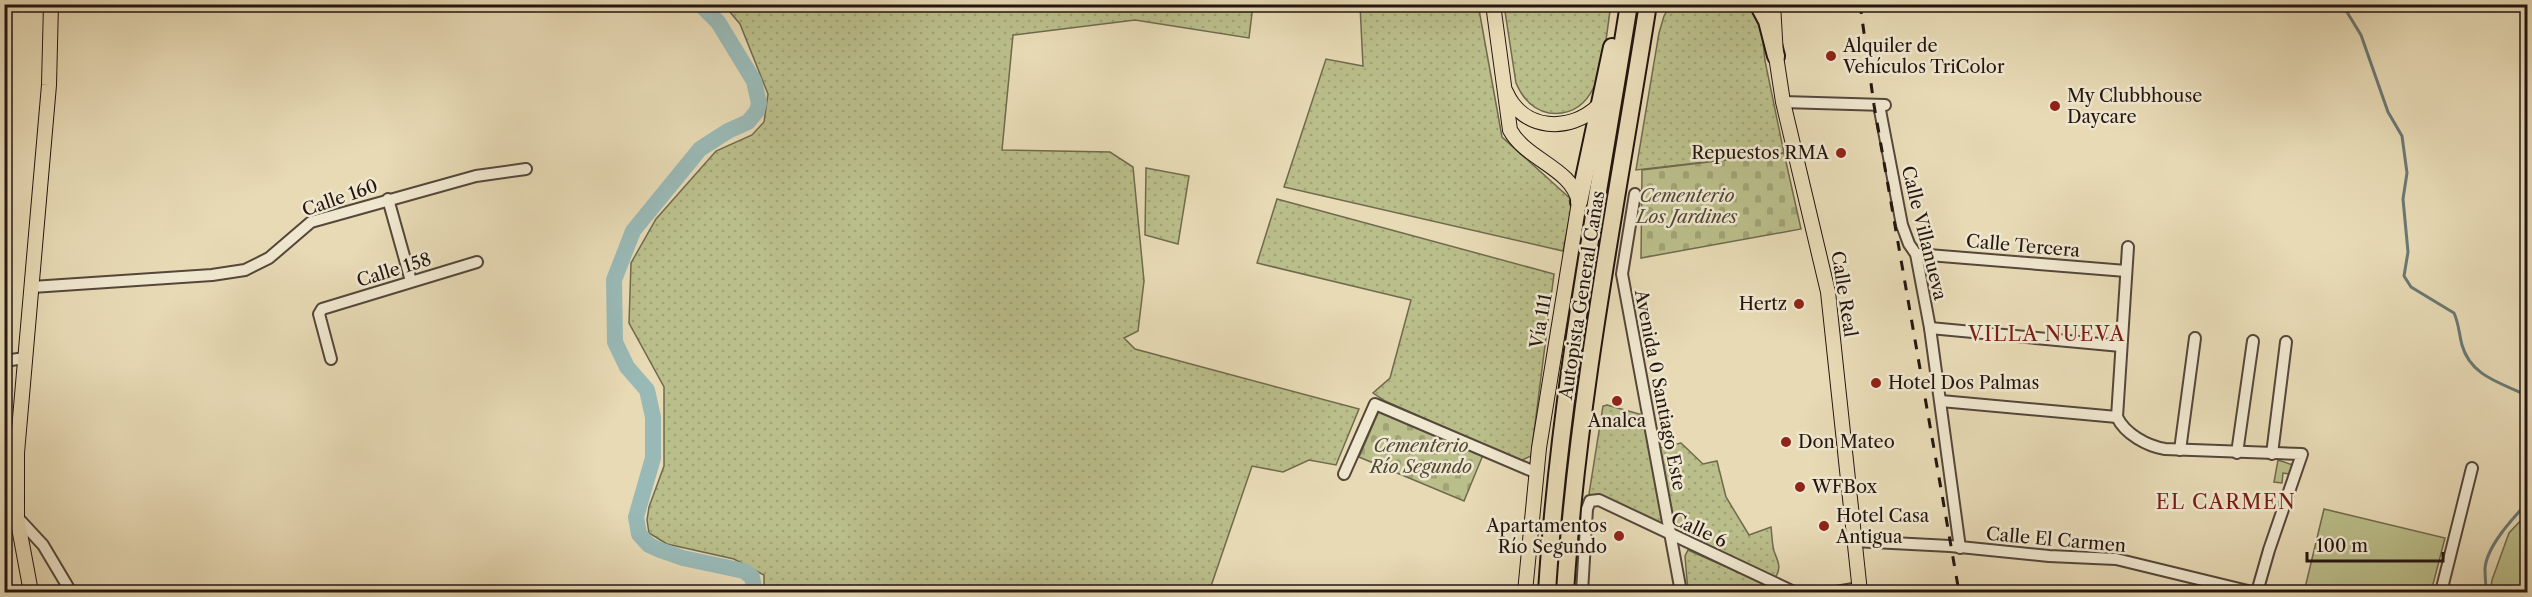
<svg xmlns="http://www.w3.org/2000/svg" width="2532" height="597" font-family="'Libre Caslon Text',serif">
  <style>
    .grass { fill: url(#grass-dots); stroke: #6f6a4e; stroke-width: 1.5 }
    .cemetery { fill: url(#cemetery-stones); stroke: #6f6a4e; stroke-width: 1.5 }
    .park { fill: #babe8a; stroke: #6f6a4e; stroke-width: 1.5 }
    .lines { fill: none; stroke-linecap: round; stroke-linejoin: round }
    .stream { stroke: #6a7874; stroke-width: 3 }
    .river { stroke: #99b9b6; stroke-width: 16 }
    .minor-casing { stroke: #55473a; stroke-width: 14 }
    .major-casing { stroke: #241611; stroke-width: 16 }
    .highway-casing { stroke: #241611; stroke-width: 20 }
    .minor { stroke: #efe7cf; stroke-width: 10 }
    .major { stroke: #e7dab5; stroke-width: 14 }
    .highway { stroke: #e7dab5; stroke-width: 16 }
    .rail { stroke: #241611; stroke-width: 3; stroke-dasharray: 10 10; stroke-linecap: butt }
    .poi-dot { fill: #8f2418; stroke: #efe7cf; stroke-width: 2 }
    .labels { text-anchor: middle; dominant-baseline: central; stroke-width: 5; stroke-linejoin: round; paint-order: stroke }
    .poi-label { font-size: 18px; fill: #241611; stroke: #efe7cf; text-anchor: start }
    .park-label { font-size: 18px; font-style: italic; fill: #514835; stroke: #efe7cf }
    .street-label { font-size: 18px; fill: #241611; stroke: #efe7cf }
    .neighbourhood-label { font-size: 20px; letter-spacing: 1.5px; fill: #7a1f14; stroke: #efe7cf }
  </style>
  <defs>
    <pattern id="grass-dots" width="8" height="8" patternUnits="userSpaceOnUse" patternTransform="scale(1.5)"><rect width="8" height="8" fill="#babe8a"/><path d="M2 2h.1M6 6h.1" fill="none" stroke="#a0a376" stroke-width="1.8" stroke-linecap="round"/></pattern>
    <pattern id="cemetery-stones" width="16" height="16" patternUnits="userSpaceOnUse" patternTransform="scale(1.5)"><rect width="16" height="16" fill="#babe8a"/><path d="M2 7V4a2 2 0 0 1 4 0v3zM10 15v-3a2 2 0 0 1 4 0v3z" fill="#a0a376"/></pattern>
  </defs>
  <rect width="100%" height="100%" fill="#e7dab5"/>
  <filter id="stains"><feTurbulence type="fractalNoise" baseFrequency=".00333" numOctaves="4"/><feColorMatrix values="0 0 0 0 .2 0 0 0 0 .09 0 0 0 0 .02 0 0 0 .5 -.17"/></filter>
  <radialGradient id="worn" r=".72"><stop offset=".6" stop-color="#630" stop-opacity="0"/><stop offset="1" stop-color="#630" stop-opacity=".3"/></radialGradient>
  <g class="grass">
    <path d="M1478,4L1502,137L1573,201L1563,251L1284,187L1326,59L1363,66L1360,5Z"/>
    <path d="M1671,4L1751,5L1761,22L1765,61L1784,153L1636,170L1659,33L1664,16Z"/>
    <path d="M724,5H1253L1249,38L1135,20L1013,35L1002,150L1110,152L1133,167L1144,281L1138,331L1124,338L1135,349L1359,409L1336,465L1309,460L1283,472L1252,466L1209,592H764V575L734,559L667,544L649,533L647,520L649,507L664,466V387L629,323L631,263L656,219L716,151L752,135L764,122L768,94L740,24Z"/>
    <path d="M1504,5H1611C1604,43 1605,120 1549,113C1532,110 1522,97 1516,83Z"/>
    <path d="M1146,168L1189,176L1178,244L1145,235Z"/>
    <path d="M1277,199L1554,274L1531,456L1520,461L1385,401L1373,393L1390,378L1411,300L1257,263Z"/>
    <path d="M1607,405L1643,415L1664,530L1589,494L1603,406Z"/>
    <path d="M1681,443L1703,464L1717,461L1726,497L1749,535L1771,527C1772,535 1772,544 1774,551C1778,562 1782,567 1775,578L1679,534L1675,529L1659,448Z"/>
    <path d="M1688,550L1783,592H1688L1685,556Z"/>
  </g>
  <g class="cemetery">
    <path d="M1784,153L1801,229L1641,258L1642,170Z"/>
    <path d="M1379,411L1483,455L1464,501L1359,457Z"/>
  </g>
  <g class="park">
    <path d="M2278,460L2293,465L2290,474L2283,473L2282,483L2274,482Z"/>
    <path d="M2324,509L2445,538L2431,592H2304Z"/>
    <path d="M2527,514V592H2490L2492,580L2509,533Z"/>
  </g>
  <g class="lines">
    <g class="stream">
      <path d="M2342,4L2361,35L2388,112L2402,136L2407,173L2403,199L2408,252L2404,276L2411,287L2454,313C2459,324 2459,334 2462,345C2471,377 2502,383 2528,396"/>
      <path d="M2486,592C2486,585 2485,577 2485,569C2486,547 2513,518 2528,502"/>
    </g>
    <path class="river" d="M700,4L718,22L754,81L759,103L757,111L748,122L728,131L700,149L633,231L614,280L615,342L627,367L647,390L653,417V458L636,517L639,534L649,545L660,550L683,558L744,571L752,577L755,592"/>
    <defs>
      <g id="minor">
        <path d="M1783,102L1885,105"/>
        <path d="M1879,105L1902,225L1909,244L1916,254L1930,328L1960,548"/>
        <path d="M1635,194L1622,274L1681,592"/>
        <path d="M388,199L411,281"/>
        <path d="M1916,254L2126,271"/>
        <path d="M32,287L212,275L245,270L269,258L311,222L476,176L526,169"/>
        <path d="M1930,328L2121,346"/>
        <path d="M331,359L319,314L322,309L477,262"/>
        <path d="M4,361L25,358"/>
        <path d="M1941,401L2117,417"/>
        <path d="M2117,417C2125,434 2147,446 2165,449L2302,454L2269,550L2257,592"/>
        <path d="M2117,417L2128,247"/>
        <path d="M2180,450L2195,338"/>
        <path d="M2237,453L2253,341"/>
        <path d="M2272,454L2286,342"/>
        <path d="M1344,474L1375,404L1537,473"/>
        <path d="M17,517L43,545L71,592"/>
        <path d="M1854,541L1950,546L2049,556L2116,559L2252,592"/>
        <path d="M1582,592L1587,509L1590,501L1599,500L1794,592"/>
        <path d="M1836,592L1859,588"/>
        <path d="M2441,592L2472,468"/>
      </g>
      <g id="major">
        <path d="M1493,4L1510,130C1526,160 1572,168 1579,202L1539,448L1525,592"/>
        <path d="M1773,4L1776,56L1783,102L1828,292L1860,592"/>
        <path d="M1506,92C1523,131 1570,133 1598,106"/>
        <path d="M31,592L17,517V453L49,85L51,4"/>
      </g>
      <g id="highway">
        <path d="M1758,4L1767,21L1776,56"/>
        <path d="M1579,202L1612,47"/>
        <path d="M1547,592C1559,395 1598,199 1629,4"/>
        <path d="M1565,592C1578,395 1617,200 1648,4"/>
      </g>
    </defs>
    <use href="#minor" class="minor-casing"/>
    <use href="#major" class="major-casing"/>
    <use href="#highway" class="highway-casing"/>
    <use href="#minor" class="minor"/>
    <use href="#major" class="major"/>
    <use href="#highway" class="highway"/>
    <path class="rail" d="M1860,4L1874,105L1959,592"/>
  </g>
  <g class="poi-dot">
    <circle cx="1831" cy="56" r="6"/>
    <circle cx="2055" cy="106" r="6"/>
    <circle cx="1841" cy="153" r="6"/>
    <circle cx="1799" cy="304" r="6"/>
    <circle cx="1876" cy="383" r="6"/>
    <circle cx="1617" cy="401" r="6"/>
    <circle cx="1786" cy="442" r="6"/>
    <circle cx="1800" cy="487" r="6"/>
    <circle cx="1824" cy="526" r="6"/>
    <circle cx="1619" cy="536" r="6"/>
  </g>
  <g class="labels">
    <g class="poi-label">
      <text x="1843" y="46">Alquiler de<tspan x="1843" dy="21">Vehículos TriColor</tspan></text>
      <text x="2067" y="96">My Clubbhouse<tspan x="2067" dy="21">Daycare</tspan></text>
      <text x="1829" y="153" text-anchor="end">Repuestos RMA</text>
      <text x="1787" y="304" text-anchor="end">Hertz</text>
      <text x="1888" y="383">Hotel Dos Palmas</text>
      <text x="1617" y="421" text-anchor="middle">Analca</text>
      <text x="1798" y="442">Don Mateo</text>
      <text x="1812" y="487">WFBox</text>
      <text x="1836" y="516">Hotel Casa<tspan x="1836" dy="21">Antigua</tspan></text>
      <text x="1607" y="526" text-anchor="end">Apartamentos<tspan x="1607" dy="21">Río Segundo</tspan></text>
    </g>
    <g class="park-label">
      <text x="1687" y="196">Cementerio<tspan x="1687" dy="21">Los Jardines</tspan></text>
      <text x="1421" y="446">Cementerio<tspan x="1421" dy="21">Río Segundo</tspan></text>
    </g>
    <g class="street-label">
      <text transform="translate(340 198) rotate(-19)">Calle 160</text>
      <text transform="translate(1924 233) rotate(76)">Calle Villanueva</text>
      <text transform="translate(2023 246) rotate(5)">Calle Tercera</text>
      <text transform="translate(394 270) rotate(-17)">Calle 158</text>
      <text transform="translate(1844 294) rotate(81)">Calle Real</text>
      <text transform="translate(1582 295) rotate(-81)">Autopista General Cañas</text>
      <text transform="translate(1541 321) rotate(-80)">Vía 111</text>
      <text transform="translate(1660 390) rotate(79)">Avenida 0 Santiago Este</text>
      <text transform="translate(1699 530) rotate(25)">Calle 6</text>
      <text transform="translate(2056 540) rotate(5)">Calle El Carmen</text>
    </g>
    <g class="neighbourhood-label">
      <text x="2047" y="334">VILLA NUEVA</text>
      <text x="2226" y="502">EL CARMEN</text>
    </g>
  </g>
  <rect width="2532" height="597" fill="none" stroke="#e7dab5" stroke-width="24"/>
  <rect x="6" y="6" width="2520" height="585" fill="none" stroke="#241611" stroke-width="3"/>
  <rect x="12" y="12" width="2508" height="573" fill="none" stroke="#241611" stroke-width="1.5"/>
  <path d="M2307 552v9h136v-9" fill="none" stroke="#241611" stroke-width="3"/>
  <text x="2316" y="552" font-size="18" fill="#241611" stroke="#efe7cf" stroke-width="4.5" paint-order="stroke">100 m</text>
  <rect width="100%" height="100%" filter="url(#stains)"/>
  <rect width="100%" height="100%" fill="url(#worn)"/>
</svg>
